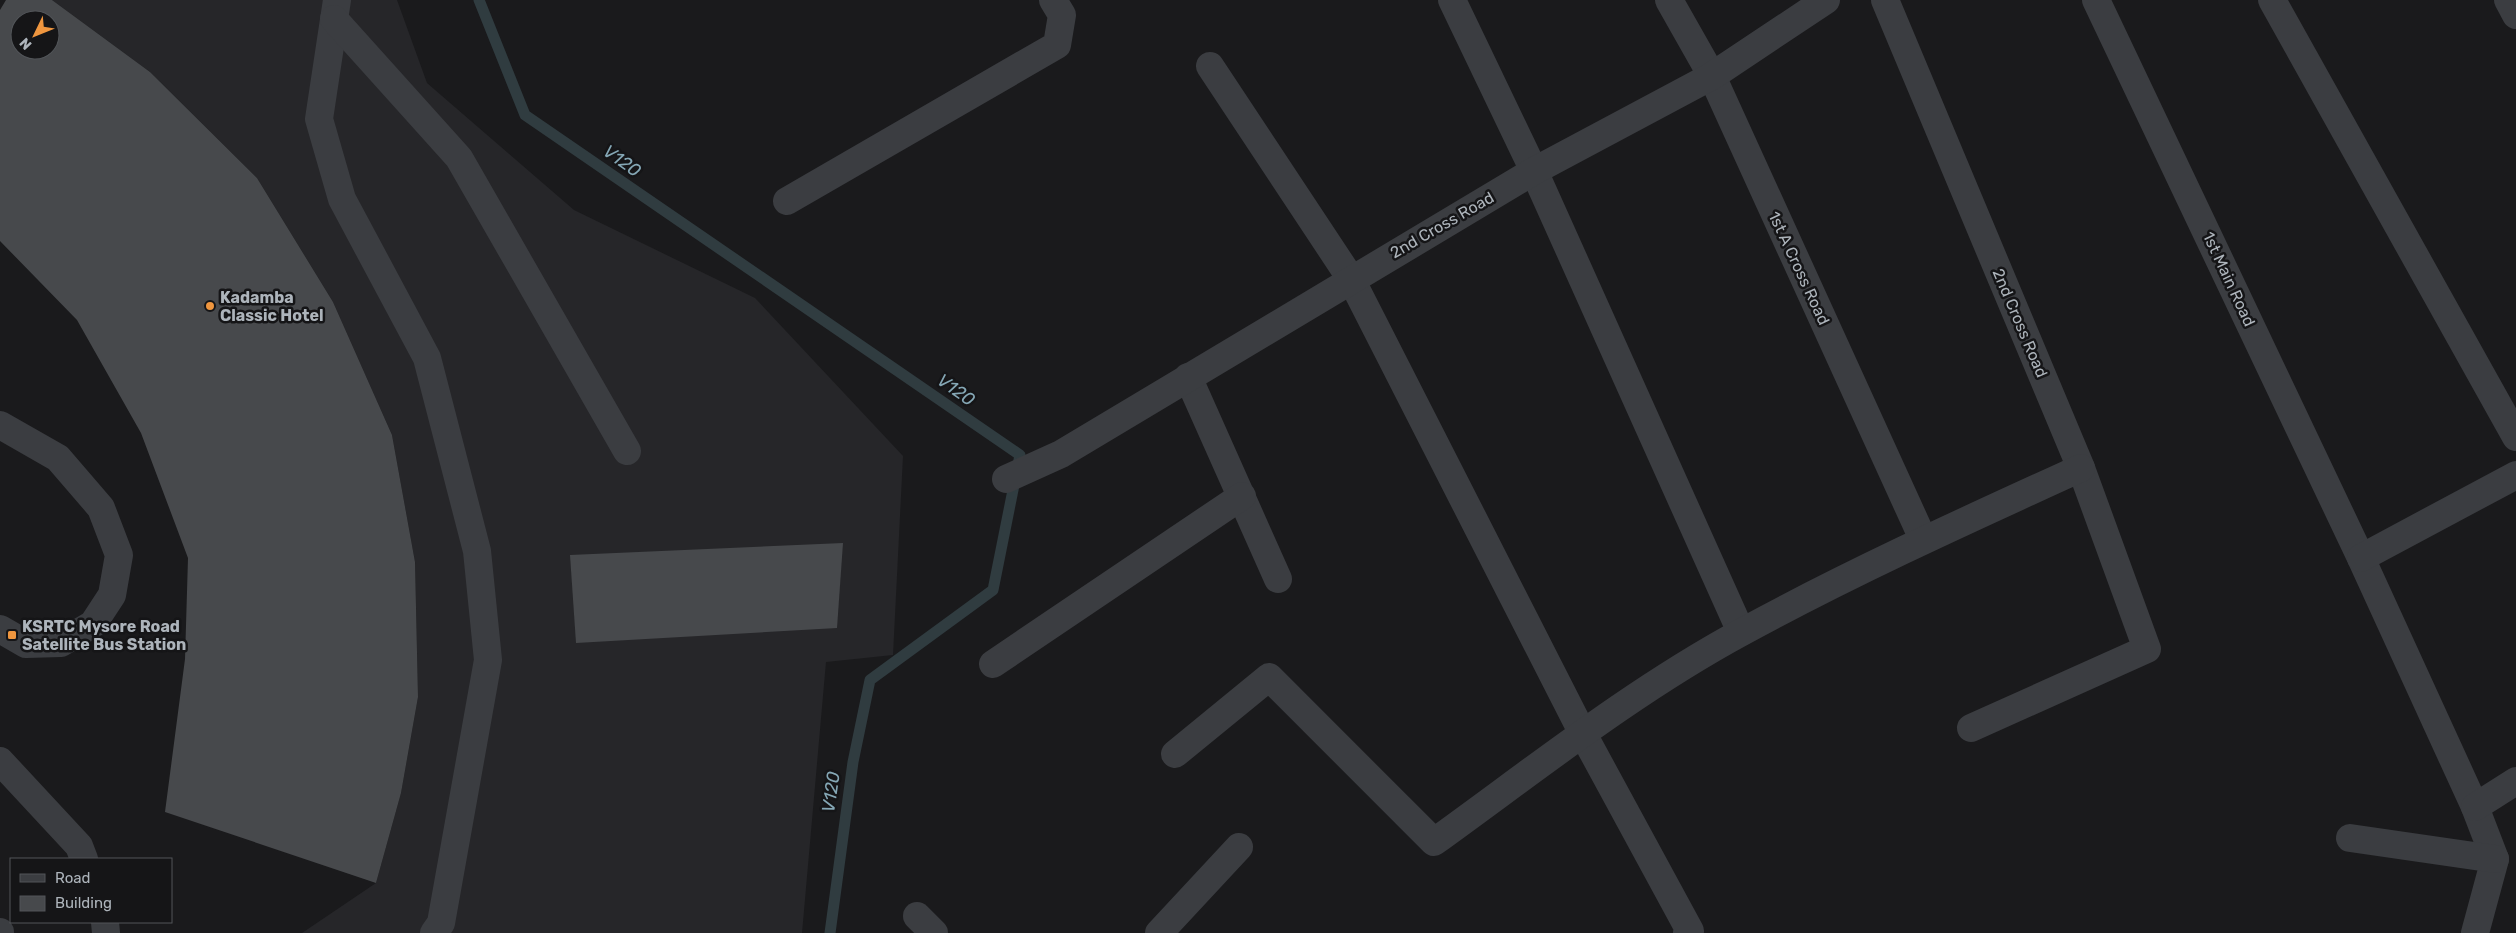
<svg xmlns="http://www.w3.org/2000/svg" width="2516" height="933" font-family="Rubik,sans-serif">
  <style>
    .built { fill: #262629 }
    .lines { fill: none; stroke-linecap: round; stroke-linejoin: round }
    .stream { stroke: #303c40; stroke-width: 11 }
    .building { fill: #47494c; fill-rule: evenodd }
    .minor { stroke: #3b3d41; stroke-width: 28 }
    .poi-dot { fill: #ef963f; stroke: #151517; stroke-width: 2 }
    .labels { text-anchor: middle; dominant-baseline: central; stroke-width: 5; stroke-linejoin: round; paint-order: stroke }
    .street-label { font-size: 16px; fill: #adb4bb; stroke: #151517 }
    .poi-label { font-size: 16px; font-weight: bold; fill: #adb4bb; stroke: #151517; text-anchor: start }
    .water-label { font-size: 18px; font-style: italic; fill: #85a7b5; stroke: #151517 }
  </style>
  <rect width="100%" height="100%" fill="#1a1a1c"/>
  <path class="built" d="M52,0H397L427,83L574,210L755,298L903,456L893,655L826,662L802,933H302L376,883L401,793L418,697L415,562L392,435L333,302L257,178L150,72Z"/>
  <g class="lines">
    <path class="stream" d="M479,0L525,115L1020,455L993,590L870,680L853,762L830,933"/>
  </g>
  <g class="building">
    <path d="M6,0H52L150,72L257,178L333,302L392,435L415,562L418,697L401,793L376,883L165,812L185,659L188,558L141,433L77,320L0,241V10ZM20,20H50V50H20Z"/>
    <path d="M843,543L837,628L576,643L570,555Z"/>
  </g>
  <g class="lines">
    <g class="minor">
      <path d="M337,0L319,119L342,199L427,358L477,551L488,660L441,923L434,933"/>
      <path d="M1452,0L1534,171L1741,632"/>
      <path d="M1669,0L1712,76L1923,539"/>
      <path d="M1885,0L2081,468L2147,649L1971,728"/>
      <path d="M2096,0L2361,558L2475,807L2495,859L2475,933"/>
      <path d="M2272,0L2516,437"/>
      <path d="M2508,0L2516,15"/>
      <path d="M334,19L459,158L627,451"/>
      <path d="M1210,66L1351,279L1583,734L1690,931L1687,933"/>
      <path d="M787,201L1057,45L1062,15L1053,0"/>
      <path d="M1188,377L1278,579"/>
      <path d="M0,425L58,458L101,508L119,555L112,595L93,624L61,643L26,644L0,629"/>
      <path d="M1006,479L1061,454L1534,171L1712,76L1826,0"/>
      <path d="M2361,558L2516,475"/>
      <path d="M993,664L1242,496"/>
      <path d="M1175,754L1269,677L1434,842C1534,770 1633,691 1742,632C1852,572 1967,520 2081,468"/>
      <path d="M0,761L79,846L84,859"/>
      <path d="M2475,807L2516,781"/>
      <path d="M2350,838L2495,859"/>
      <path d="M917,916L934,933"/>
      <path d="M105,922L106,933"/>
      <path d="M0,932V933"/>
      <path d="M1159,933L1239,847"/>
    </g>
  </g>
  <g class="poi-dot">
    <circle cx="210" cy="306" r="5"/>
    <rect x="7" y="630" width="10" height="10" rx="2.5"/>
  </g>
  <g class="labels">
    <g class="street-label">
      <text transform="translate(1442 225) rotate(-30)">2nd Cross Road</text>
      <text transform="translate(1799 268) rotate(65)">1st A Cross Road</text>
      <text transform="translate(2229 279) rotate(65)">1st Main Road</text>
      <text transform="translate(2020 323) rotate(67)">2nd Cross Road</text>
    </g>
    <g class="poi-label">
      <text x="220" y="297">Kadamba<tspan x="220" dy="18">Classic Hotel</tspan></text>
      <text x="22" y="626">KSRTC Mysore Road<tspan x="22" dy="18">Satellite Bus Station</tspan></text>
    </g>
    <g class="water-label">
      <text transform="translate(622 161) rotate(35)">V120</text>
      <text transform="translate(956 390) rotate(35)">V120</text>
      <text transform="translate(831 792) rotate(-82)">V120</text>
    </g>
  </g>
  <rect x="10" y="858" width="162" height="65" fill="#151517" stroke="#525559"/>
  <rect x="20" y="874" width="25" height="8" fill="#3b3d41" stroke="#525559"/>
  <text x="55" y="883" font-size="15" fill="#adb4bb">Road</text>
  <rect x="20" y="896" width="25" height="15" fill="#47494c" stroke="#525559"/>
  <text x="55" y="908" font-size="15" fill="#adb4bb">Building</text>
  <g transform="translate(35 35) rotate(227)"><circle r="24" fill="#151517" stroke="#525559"/>
  <path d="M0-4L9 19L0 12L-9 19Z" fill="#ef963f"/>
  <text y="-8" font-size="14" font-weight="bold" text-anchor="middle" fill="#adb4bb">N</text>
  </g>
</svg>
